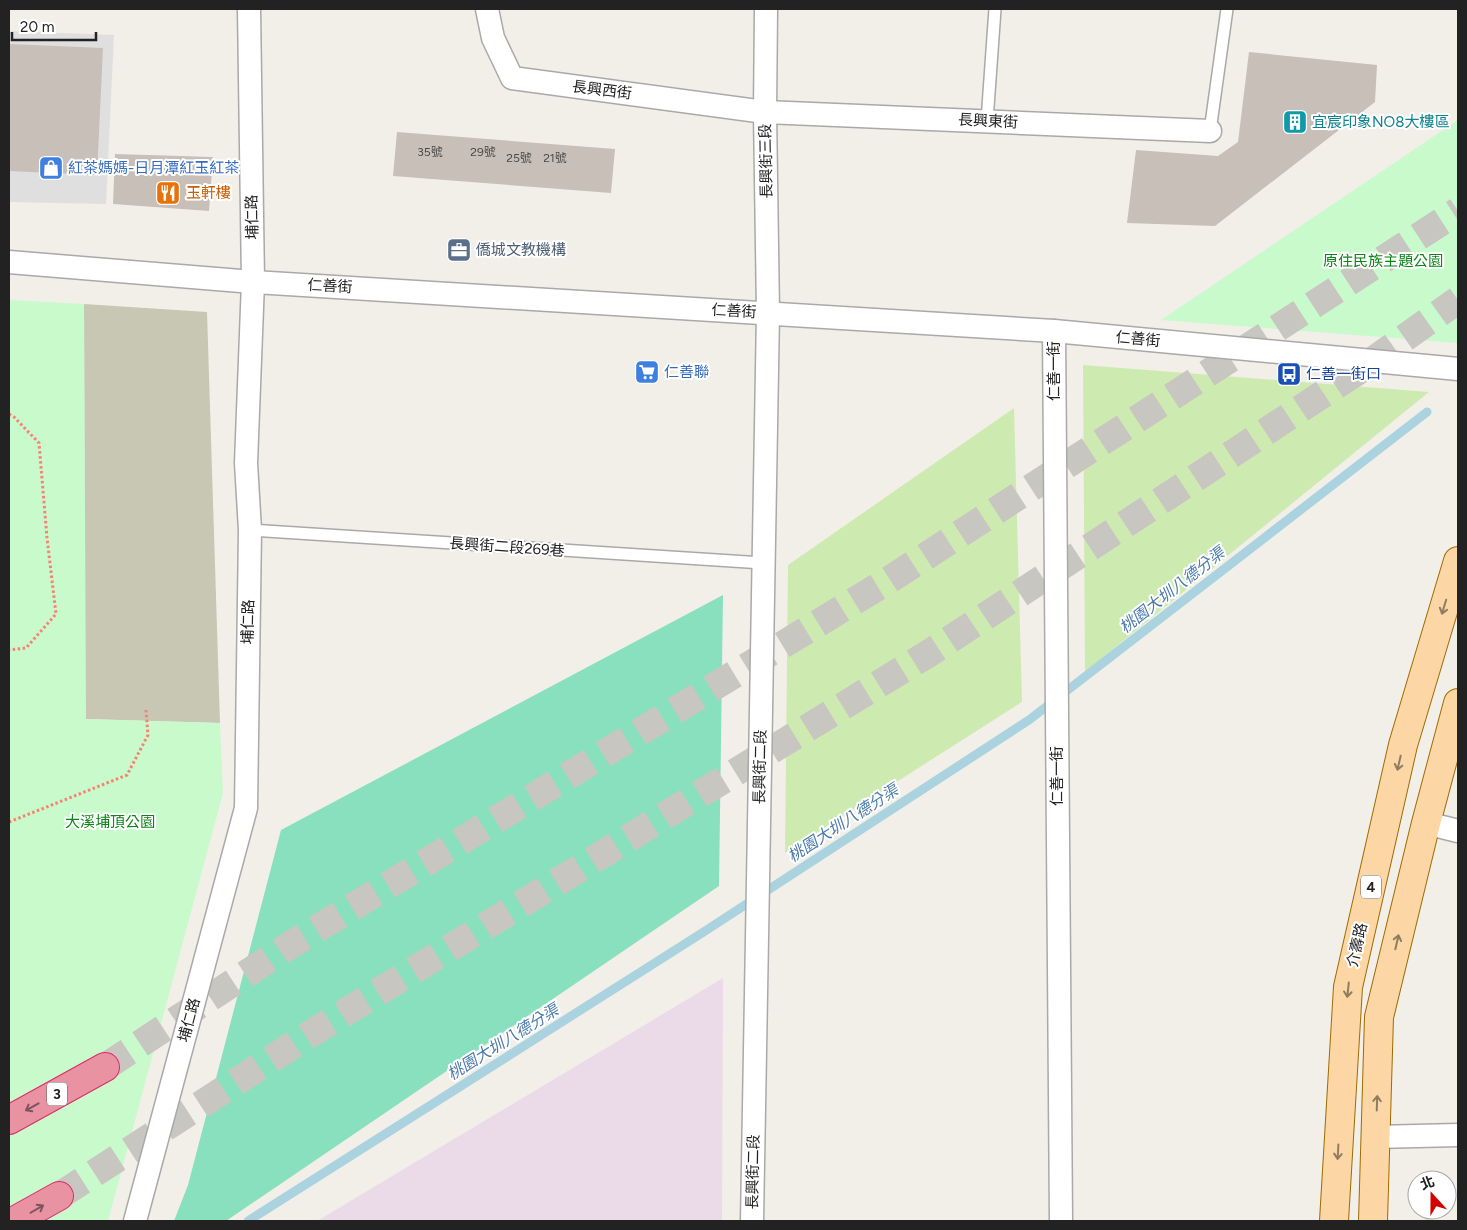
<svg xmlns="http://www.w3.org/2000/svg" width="1467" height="1230" font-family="Figtree,'Noto Sans TC',sans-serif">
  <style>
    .residential { fill: #e0dfdf }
    .industrial { fill: #ebdbe8 }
    .construction { fill: #c7c7b4 }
    .grass { fill: #cdebb0 }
    .park { fill: #c8facc }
    .pitch { fill: #88e0be }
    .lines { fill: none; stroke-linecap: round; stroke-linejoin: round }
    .stream { stroke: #aad3df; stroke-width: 9 }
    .building { fill: #c7bfb8 }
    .motorway-tunnel { stroke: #c8c6c1; stroke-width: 28; stroke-dasharray: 28 14; stroke-linecap: butt }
    .service-casing { stroke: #a9a9a9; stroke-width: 14 }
    .minor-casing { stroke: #a9a9a9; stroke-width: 25 }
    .primary-casing { stroke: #a06b00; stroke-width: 30 }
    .motorway-casing { stroke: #dc2a67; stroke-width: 30 }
    .path { stroke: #fa8072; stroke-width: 3; stroke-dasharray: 2.5 2.5; stroke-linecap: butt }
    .service { stroke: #fff; stroke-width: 11 }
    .minor { stroke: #fff; stroke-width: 22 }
    .primary { stroke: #fcd6a4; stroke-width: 28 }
    .motorway { stroke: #e892a2; stroke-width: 28 }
    .oneway { stroke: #8f7c63 }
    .oneway2 { stroke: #7b545c }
    .labels { text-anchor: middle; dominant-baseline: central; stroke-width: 4; stroke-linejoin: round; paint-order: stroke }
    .number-label { font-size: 12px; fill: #4b4948 }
    .shield { fill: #fff; stroke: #646464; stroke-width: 1 }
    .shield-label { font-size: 14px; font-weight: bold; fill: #222 }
    .street-label { font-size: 15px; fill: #222; stroke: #fff }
    .culture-label { font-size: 15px; fill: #0d838f; stroke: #fff; text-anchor: start }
    .shop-label { font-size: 15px; fill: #366cbe; stroke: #fff; text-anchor: start }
    .food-label { font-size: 15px; fill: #c56008; stroke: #fff; text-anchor: start }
    .service-label { font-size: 15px; fill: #4e5e75; stroke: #fff; text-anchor: start }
    .park-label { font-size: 15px; fill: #0c8416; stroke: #fff }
    .transit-label { font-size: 15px; fill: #164399; stroke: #fff; text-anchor: start }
    .water-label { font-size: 16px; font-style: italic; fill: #4a7aab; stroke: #fff }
  </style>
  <rect width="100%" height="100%" fill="#f2efe9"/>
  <path class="residential" d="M9,31L114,35L106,204L9,202Z"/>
  <path class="industrial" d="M723,978L722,1221H317Z"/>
  <path class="construction" d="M84,304L207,312L220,723L85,719Z"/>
  <g class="grass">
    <path d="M1083,365L1429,392L1085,672Z"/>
    <path d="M1014,408L1022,702L785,853L788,565Z"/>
  </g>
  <g class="park">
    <path d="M1458,120V343L1161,320Z"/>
    <path d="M9,300L84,304L86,719L220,723L223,793L108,1221H9Z"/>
  </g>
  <path class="pitch" d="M723,595L719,886L226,1221H174L188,1185L281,830Z"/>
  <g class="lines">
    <path class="stream" d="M248,1221L702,933L1029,720L1427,412"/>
  </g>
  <g class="building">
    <path d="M9,44L103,48L97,175L9,171Z"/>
    <path d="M1249,52L1377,65L1375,102L1215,226L1127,223L1136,150L1218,156L1238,142Z"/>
    <path d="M397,132L615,149L611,193L393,176Z"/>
    <path d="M115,154L213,157L209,211L113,204Z"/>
  </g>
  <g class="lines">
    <g class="motorway-tunnel">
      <path d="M105,1067L287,947L889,580L1458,211"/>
      <path d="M59,1196L315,1031L931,652L1358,371L1458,300"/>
    </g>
    <defs>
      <g id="service">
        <path d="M987,121L995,9"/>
        <path d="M1210,131L1227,9"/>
        <path d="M250,530L763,563"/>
      </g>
      <g id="minor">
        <path d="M487,9L493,38L512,78L765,112L1210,131"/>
        <path d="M9,262L253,282L1054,331L1458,369"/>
        <path d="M1054,331L1061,1221"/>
        <path d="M1426,823L1458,831"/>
        <path d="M1375,1137L1458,1135"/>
        <path d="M135,1221L246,808L250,530L246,463L253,282L249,9"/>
        <path d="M752,1221L768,313L765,112L766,9"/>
      </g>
      <g id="primary">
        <path d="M1334,1221L1348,987L1403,745L1458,561"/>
        <path d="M1373,1221L1379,1017L1426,823L1458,703"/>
      </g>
      <g id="motorway">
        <path d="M9,1120L105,1067"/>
        <path d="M14,1221L59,1196"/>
      </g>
    </defs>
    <use href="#service" class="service-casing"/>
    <use href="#minor" class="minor-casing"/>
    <use href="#primary" class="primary-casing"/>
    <use href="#motorway" class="motorway-casing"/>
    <g class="path">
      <path d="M9,414L14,417L39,443L47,538L56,614L26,648L9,650"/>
      <path d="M9,822L127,775L148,735L146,710"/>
    </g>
    <use href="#service" class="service"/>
    <use href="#minor" class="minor"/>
    <use href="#primary" class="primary"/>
    <use href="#motorway" class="motorway"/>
  </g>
  <defs><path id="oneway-shaft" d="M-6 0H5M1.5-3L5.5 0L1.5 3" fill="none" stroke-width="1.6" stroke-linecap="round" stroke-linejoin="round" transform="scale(1.25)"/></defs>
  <g class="oneway">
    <use href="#oneway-shaft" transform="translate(1444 607) rotate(107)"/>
    <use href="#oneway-shaft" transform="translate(1399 763) rotate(103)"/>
    <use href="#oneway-shaft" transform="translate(1397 942) rotate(-77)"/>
    <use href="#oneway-shaft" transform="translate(1348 990) rotate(96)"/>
    <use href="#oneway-shaft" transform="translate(1377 1103) rotate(-88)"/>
    <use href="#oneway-shaft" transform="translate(1338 1152) rotate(93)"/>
  </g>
  <g class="oneway2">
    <use href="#oneway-shaft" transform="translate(32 1107) rotate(151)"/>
    <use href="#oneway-shaft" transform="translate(37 1209) rotate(-30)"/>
  </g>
  <defs>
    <symbol id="building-square" viewBox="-11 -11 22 22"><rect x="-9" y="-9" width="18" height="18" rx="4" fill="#0f9aa8" stroke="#fff"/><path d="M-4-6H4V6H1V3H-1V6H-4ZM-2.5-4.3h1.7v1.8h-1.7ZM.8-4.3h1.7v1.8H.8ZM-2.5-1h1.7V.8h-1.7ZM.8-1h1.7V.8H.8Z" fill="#fff"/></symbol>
    <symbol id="shop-square" viewBox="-11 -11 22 22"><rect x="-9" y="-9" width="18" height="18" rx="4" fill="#3f7fe0" stroke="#fff"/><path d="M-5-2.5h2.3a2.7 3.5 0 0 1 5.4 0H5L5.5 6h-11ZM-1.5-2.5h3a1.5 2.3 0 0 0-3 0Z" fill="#fff"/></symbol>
    <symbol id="restaurant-square" viewBox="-11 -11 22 22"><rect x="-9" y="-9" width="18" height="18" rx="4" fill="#e8710a" stroke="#fff"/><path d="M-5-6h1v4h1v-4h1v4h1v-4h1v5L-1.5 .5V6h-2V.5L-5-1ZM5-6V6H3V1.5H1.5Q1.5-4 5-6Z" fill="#fff"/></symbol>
    <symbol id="office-square" viewBox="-11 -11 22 22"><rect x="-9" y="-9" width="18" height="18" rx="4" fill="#5c6f8a" stroke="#fff"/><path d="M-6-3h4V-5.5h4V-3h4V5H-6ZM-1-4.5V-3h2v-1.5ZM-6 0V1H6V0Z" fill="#fff"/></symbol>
    <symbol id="supermarket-square" viewBox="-11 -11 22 22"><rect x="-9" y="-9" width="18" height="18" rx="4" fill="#3f7fe0" stroke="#fff"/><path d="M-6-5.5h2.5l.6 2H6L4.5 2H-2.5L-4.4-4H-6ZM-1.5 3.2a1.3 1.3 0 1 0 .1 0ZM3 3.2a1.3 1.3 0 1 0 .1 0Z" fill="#fff"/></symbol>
    <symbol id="bus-square" viewBox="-11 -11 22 22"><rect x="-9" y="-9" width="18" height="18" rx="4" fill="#1a4fb4" stroke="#fff"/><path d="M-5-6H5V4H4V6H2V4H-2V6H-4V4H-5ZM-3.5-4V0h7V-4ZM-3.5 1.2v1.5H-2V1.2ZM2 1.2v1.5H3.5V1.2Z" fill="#fff"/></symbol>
  </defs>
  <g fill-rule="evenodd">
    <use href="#building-square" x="1281" y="108" width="28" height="28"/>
    <use href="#shop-square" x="37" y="154" width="28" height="28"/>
    <use href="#restaurant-square" x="154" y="179" width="28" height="28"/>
    <use href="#office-square" x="445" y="236" width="28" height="28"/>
    <use href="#supermarket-square" x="633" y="358" width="28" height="28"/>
    <use href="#bus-square" x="1275" y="360" width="28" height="28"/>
  </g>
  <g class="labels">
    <g class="number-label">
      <text x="430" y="152">35號</text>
      <text x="483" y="152">29號</text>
      <text x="519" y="158">25號</text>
      <text x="555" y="158">21號</text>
    </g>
    <g class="shield">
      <rect x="1361" y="875.5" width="20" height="23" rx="4"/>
      <rect x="47" y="1082.5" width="20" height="23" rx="4"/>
    </g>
    <g class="shield-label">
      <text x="1371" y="887">4</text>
      <text x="57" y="1094">3</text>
    </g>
    <g class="street-label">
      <text transform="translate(602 90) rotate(7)">長興西街</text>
      <text transform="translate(988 121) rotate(3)">長興東街</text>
      <text transform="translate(766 161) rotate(-91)">長興街三段</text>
      <text transform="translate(252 217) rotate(-91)">埔仁路</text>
      <text transform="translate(330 286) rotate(3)">仁善街</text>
      <text transform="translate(734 311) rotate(3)">仁善街</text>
      <text transform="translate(1138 339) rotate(5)">仁善街</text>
      <text transform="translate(1054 371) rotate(-90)">仁善一街</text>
      <text transform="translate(507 547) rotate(4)">長興街二段269巷</text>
      <text transform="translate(248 622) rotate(-89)">埔仁路</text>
      <text transform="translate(760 767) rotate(-89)">長興街二段</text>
      <text transform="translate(1057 776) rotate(-90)">仁善一街</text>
      <text transform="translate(1357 945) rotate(-77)">介壽路</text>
      <text transform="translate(189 1020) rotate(-75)">埔仁路</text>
      <text transform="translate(753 1172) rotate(-89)">長興街二段</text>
    </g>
    <g class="culture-label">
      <text x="1312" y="122">宜宸印象NO8大樓區</text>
    </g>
    <g class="shop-label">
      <text x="68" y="168">紅茶媽媽-日月潭紅玉紅茶</text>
      <text x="664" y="372">仁善聯</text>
    </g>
    <g class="food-label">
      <text x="186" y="193">玉軒樓</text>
    </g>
    <g class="service-label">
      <text x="476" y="250">僑城文教機構</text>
    </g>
    <g class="park-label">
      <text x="1383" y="261">原住民族主題公園</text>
      <text x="110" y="822">大溪埔頂公園</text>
    </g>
    <g class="transit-label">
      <text x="1306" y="374">仁善一街口</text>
    </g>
    <g class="water-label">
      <text transform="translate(1172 590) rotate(-38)">桃園大圳八德分渠</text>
      <text transform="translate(843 823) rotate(-33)">桃園大圳八德分渠</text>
      <text transform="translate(503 1042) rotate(-32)">桃園大圳八德分渠</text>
    </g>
  </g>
  <rect width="1467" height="1230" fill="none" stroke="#222222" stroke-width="20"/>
  <g transform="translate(1432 1195) rotate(339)"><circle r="24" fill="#ffffff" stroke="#a7a7a7"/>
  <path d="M0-4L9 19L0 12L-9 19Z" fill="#d40000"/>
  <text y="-8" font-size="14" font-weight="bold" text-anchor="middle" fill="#222222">北</text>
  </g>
  <path d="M12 32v8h84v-8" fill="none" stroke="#222222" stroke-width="2.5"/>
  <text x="20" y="32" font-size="15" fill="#222222" stroke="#ffffff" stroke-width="4" paint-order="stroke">20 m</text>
</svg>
